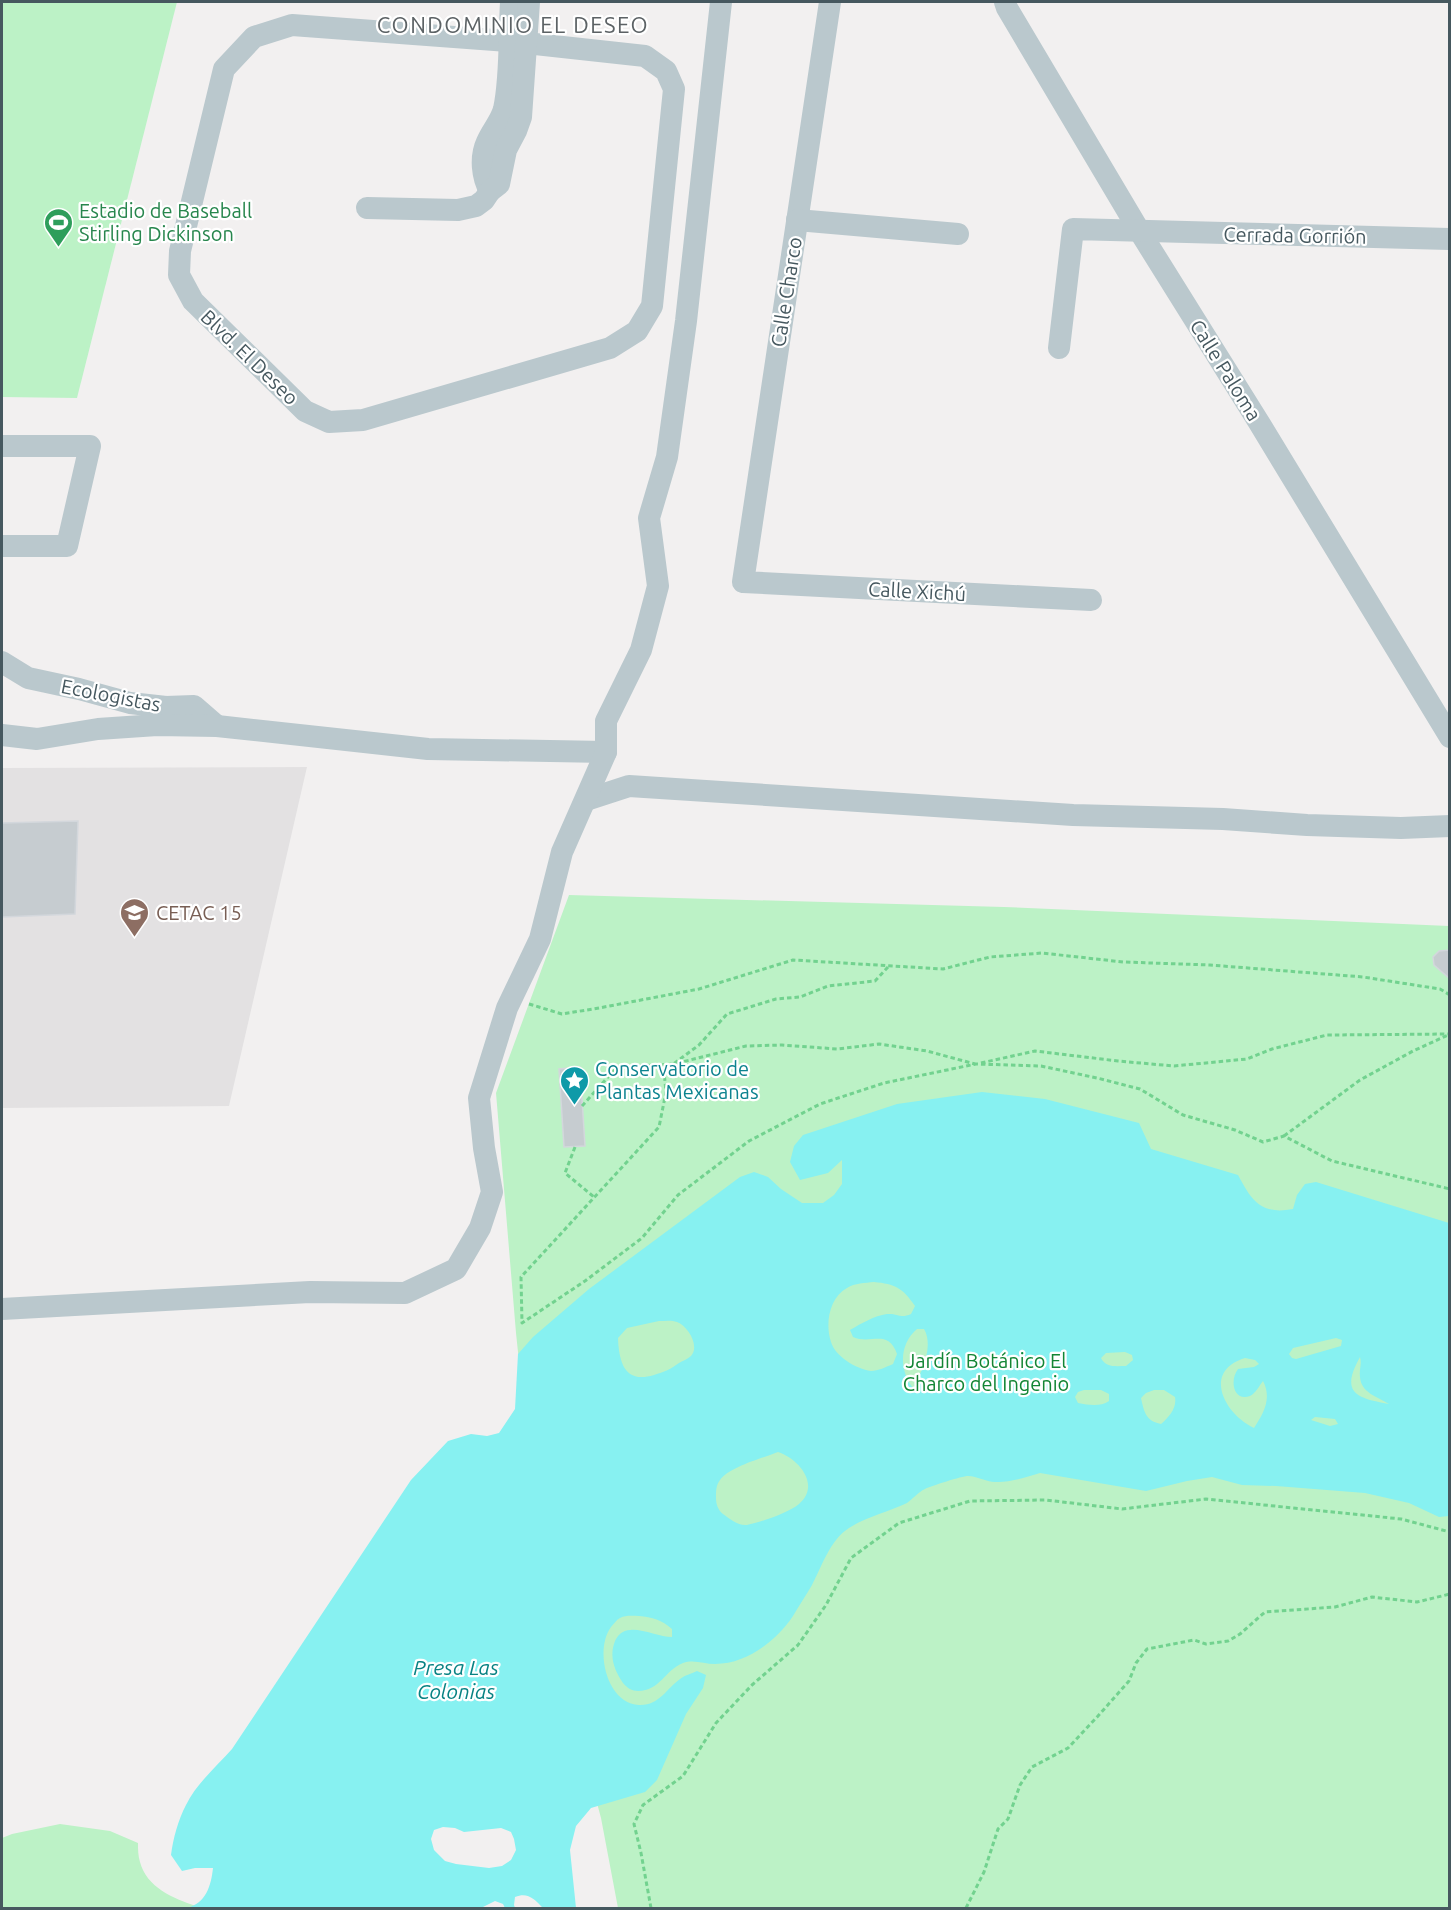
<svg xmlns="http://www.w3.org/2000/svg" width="1451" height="1910" font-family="Ubuntu,sans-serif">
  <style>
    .education { fill: #e3e1e2 }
    .green { fill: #bcf2c6 }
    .water { fill: #87f1f1; fill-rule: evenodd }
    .building { fill: #c6ccd0; stroke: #d3d7dc; stroke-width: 1.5 }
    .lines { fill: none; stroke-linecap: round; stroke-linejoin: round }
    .path { stroke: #72d28f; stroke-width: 3; stroke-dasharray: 4.5 3; stroke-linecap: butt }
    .minor { stroke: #bac8cd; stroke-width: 22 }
    .labels { text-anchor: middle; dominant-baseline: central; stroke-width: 4.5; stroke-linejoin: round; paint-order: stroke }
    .leisure-label { font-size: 20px; fill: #27864d; stroke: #fff; text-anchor: start }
    .street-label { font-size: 20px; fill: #46585f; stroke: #fff }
    .education-label { font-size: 20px; fill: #785e54; stroke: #fff; text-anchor: start }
    .culture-label { font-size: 20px; fill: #0d838f; stroke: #fff; text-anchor: start }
    .park-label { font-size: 20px; fill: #128534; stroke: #fff }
    .water-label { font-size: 21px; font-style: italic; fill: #088283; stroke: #fff }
    .quarter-label { font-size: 22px; letter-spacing: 1.5px; fill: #5c6265; stroke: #fff }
  </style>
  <rect width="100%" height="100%" fill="#f2f0f0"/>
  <path class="education" d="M307,767L229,1106L2,1108V768Z"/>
  <g class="green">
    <path d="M2,2H177L77,398L2,397Z"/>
    <path d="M569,895L1004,907L1449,926V1908H618L601,1818L559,1661L538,1542L516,1333L496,1093Z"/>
    <path d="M60,1824L110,1831L138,1843C138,1849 138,1856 140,1862C147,1888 173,1898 196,1906L187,1908H2V1838L12,1834Z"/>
  </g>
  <path class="water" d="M982,1092L1045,1099L1139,1123L1151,1149L1238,1175C1252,1201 1261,1215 1293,1209L1297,1195L1305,1184L1316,1182L1449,1223V1516L1439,1517L1409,1503L1365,1493L1276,1486L1242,1485L1212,1477L1187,1481L1146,1491L1040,1473C1026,1477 1010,1483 995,1482C986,1482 977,1476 968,1476C962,1476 931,1486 925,1489C918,1492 913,1499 907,1503C888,1512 866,1517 849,1528C830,1540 822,1566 812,1585C806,1595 799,1606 793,1616C776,1641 747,1664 715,1664C704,1664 694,1659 683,1663C665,1670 660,1691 638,1691C632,1691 627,1688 623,1683C614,1670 609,1656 615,1641C625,1618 654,1637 672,1637V1629C662,1620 652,1617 639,1616C632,1616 626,1615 620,1618C616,1620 614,1624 611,1627C594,1650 607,1704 639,1705C659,1706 666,1689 680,1679C685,1675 691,1674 697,1671L706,1675L703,1688L686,1714L657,1780L645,1792L591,1808L576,1826L570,1850L576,1908H543C534,1899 528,1892 515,1897L514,1905L515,1908H505L503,1904L495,1901L481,1908H187C206,1903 211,1886 213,1868H195L182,1871L171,1855C173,1839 178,1820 186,1805C196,1784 217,1766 232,1749L411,1480L448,1441L471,1434L487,1436L499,1433L515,1409L518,1354L533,1337L589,1289L740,1177L754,1172L768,1177L781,1189L802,1203H823L834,1195L842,1184V1160L828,1173L800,1180L790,1162L794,1146L803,1135L897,1104ZM874,1282C895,1284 903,1288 915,1306L911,1314C900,1319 898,1313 887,1314C874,1316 862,1323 850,1330L853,1337C871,1345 888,1328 897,1354L893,1364C886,1367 878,1371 871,1371C856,1369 835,1356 831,1342C825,1324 829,1298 847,1288C855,1283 865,1283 874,1282ZM659,1321C665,1321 672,1320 677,1322C688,1326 700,1346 691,1356C688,1359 682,1361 679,1363C671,1369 664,1372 654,1375C625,1384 619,1363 618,1338L627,1328ZM917,1329H924C934,1346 922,1372 913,1388C899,1370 899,1344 917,1329ZM1336,1338L1342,1340L1341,1346L1296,1359L1292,1358L1289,1354L1293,1348ZM1125,1352L1132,1355L1133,1360L1126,1366C1116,1366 1106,1368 1101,1358L1106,1353ZM1360,1357C1362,1364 1359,1370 1360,1377C1361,1393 1378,1397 1389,1404C1356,1398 1340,1393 1360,1357ZM1245,1358L1255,1360L1259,1364L1254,1367L1238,1369C1229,1381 1234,1402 1250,1396C1256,1393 1259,1386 1263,1381C1272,1398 1264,1413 1254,1428C1224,1414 1202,1371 1245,1358ZM1084,1390H1101L1109,1394V1401C1100,1407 1089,1405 1078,1403L1075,1397L1078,1392ZM1154,1390H1164L1175,1397C1177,1408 1169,1417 1161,1424C1146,1421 1144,1412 1141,1398L1146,1393ZM1315,1417L1335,1419L1338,1424L1330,1426L1311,1420ZM778,1452C799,1459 821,1485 799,1504C788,1513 761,1522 747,1525C738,1526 730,1519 723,1514C718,1510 716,1504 716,1498C716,1491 716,1485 720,1480C729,1467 763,1458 778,1452ZM443,1827L455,1828L464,1832L501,1828L511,1832L514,1839L516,1850L511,1860L502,1866L489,1868L456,1864L445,1861L434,1850L431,1839L434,1830Z"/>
  <g class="building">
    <path d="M78,821L75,914L2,917V823Z"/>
    <path d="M1449,950V978L1434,965L1433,957L1439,951Z"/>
    <path d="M580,1067L585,1146L564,1147L559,1069Z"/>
  </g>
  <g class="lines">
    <g class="path">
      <path d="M888,967L875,981L828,986L800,997L776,999L727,1014L699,1045L664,1071L666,1092L659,1127L521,1277L522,1323L585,1281L642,1238L678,1195L749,1141L820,1104L884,1083L976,1064L1041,1066L1097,1078L1140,1089L1183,1115L1235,1130L1263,1142L1284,1136L1332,1161L1450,1189"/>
      <path d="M529,1004L562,1014L599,1008L699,989L793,960L943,969L990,957L1042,953L1123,962L1210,965L1363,977L1440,989L1450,995"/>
      <path d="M981,1063L1035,1051L1118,1061L1174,1066L1247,1059L1272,1049L1327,1035L1450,1034"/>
      <path d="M582,1106L617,1067L674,1064L746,1046L782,1045L837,1049L879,1044L927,1051L975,1064"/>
      <path d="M1284,1136L1360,1080L1413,1051L1448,1035"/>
      <path d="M575,1147L565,1173L594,1197"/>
      <path d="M651,1908L641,1853L634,1824L643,1805L683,1776L716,1723L752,1685L798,1645L826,1605L851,1558L899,1523L970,1501L1046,1500L1122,1509L1206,1499L1401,1519L1450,1532"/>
      <path d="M966,1908L984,1872L998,1829L1008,1819L1020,1785L1032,1767L1068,1748L1098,1716L1129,1681L1136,1663L1147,1649L1194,1640L1206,1644L1228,1641L1240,1634L1265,1612L1335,1607L1372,1597L1417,1602L1450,1594"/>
    </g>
    <g class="minor">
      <path d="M830,2L743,582L1091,600"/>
      <path d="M1005,2L1007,8L1140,232L1258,421L1450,737"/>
      <path d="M508,41L292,25L254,37L224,69L180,251L179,275L193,301L305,411L329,422L363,420L610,348L637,331L652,306L674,89L666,71L645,56L526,43"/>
      <path d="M490,191C482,177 480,157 487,142C492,130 501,121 504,109C511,77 509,34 511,2"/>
      <path d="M367,208L458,210L476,206L484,200L490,191L499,184L506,150L516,131L521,117L529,2"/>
      <path d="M797,220L958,234"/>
      <path d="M1059,348L1073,229L1449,239"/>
      <path d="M2,446H90L67,546H2"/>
      <path d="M2,662L28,678L79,689L130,703L166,707L194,706L217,726"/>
      <path d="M2,735L37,739L98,729L157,725L217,726L428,749L606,752"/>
      <path d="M586,800L629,786L1073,815L1223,819L1307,825L1401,828L1450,826"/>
      <path d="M2,1309L310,1292L405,1293L456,1269L480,1228L492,1192L484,1148L479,1098L507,1008L540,939L562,852L606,752V721L641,650L658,586L649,518L667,457L686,321L721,2"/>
    </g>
  </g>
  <defs>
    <symbol id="stadium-pin" viewBox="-11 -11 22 30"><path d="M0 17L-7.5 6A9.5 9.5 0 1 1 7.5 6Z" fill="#2e9e5b" stroke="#fff"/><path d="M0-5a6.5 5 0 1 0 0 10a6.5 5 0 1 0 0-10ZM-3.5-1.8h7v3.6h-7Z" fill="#fff"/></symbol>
    <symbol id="school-pin" viewBox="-11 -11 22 30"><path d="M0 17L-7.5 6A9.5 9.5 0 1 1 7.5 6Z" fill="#8d6e63" stroke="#fff"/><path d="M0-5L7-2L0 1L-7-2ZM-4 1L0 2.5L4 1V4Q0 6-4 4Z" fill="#fff"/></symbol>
    <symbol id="sight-pin" viewBox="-11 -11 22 30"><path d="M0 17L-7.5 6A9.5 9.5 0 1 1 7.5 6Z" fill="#0f9aa8" stroke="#fff"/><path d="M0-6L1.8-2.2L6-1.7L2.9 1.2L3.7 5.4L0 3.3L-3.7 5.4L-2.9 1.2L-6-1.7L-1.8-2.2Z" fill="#fff"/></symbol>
  </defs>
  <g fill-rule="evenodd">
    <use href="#stadium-pin" x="42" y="206" width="33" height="45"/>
    <use href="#school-pin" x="118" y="896" width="33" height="45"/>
    <use href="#sight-pin" x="558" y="1064" width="33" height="45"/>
  </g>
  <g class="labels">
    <g class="leisure-label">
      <text x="79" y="210">Estadio de Baseball<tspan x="79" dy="23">Stirling Dickinson</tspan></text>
    </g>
    <g class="street-label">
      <text transform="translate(1295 235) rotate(1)">Cerrada Gorrión</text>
      <text transform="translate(786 292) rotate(-81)">Calle Charco</text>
      <text transform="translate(250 357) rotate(44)">Blvd. El Deseo</text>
      <text transform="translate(1226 370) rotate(58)">Calle Paloma</text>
      <text transform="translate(917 591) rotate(3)">Calle Xichú</text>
      <text transform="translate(111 695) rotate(11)">Ecologistas</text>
    </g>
    <g class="education-label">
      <text x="156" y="912">CETAC 15</text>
    </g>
    <g class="culture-label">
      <text x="595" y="1068">Conservatorio de<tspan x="595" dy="23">Plantas Mexicanas</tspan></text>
    </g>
    <g class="park-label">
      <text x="986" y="1360">Jardín Botánico El<tspan x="986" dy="23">Charco del Ingenio</tspan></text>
    </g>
    <g class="water-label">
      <text x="456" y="1667">Presa Las<tspan x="456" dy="24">Colonias</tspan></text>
    </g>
    <g class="quarter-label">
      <text x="513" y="24">CONDOMINIO EL DESEO</text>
    </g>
  </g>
  <rect width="1451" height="1910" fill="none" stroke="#46585f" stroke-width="6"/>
</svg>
